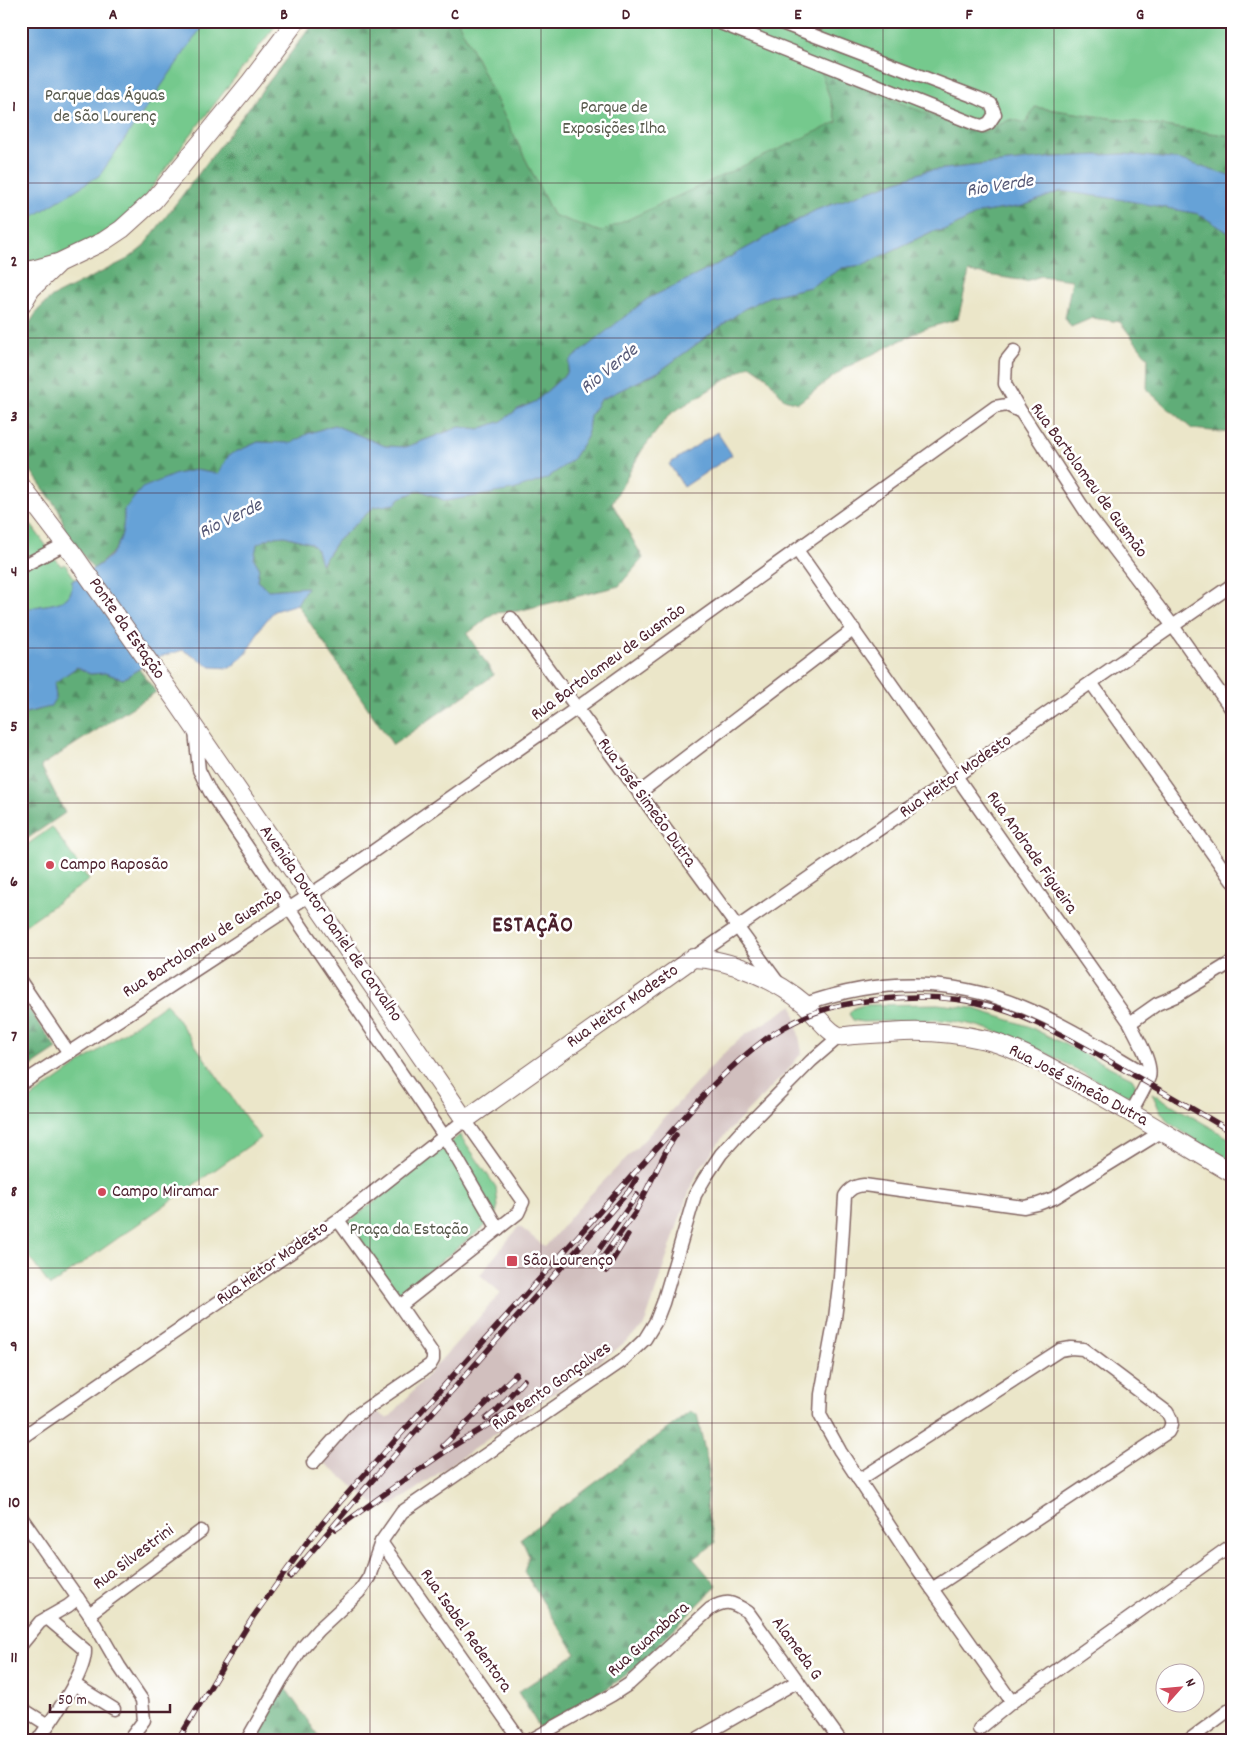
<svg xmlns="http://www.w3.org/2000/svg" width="1253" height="1761" font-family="Dekko,sans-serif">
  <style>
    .industrial { fill: #d1bfbe }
    .forest { fill: url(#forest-firs); stroke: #556652 }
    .park { fill: #75c98d; stroke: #60745c }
    .water { fill: #66a2d7; stroke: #586081 }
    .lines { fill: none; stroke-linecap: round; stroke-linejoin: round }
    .street-casing { stroke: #826562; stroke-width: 15 }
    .secondary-casing { stroke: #826562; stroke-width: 20 }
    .street { stroke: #fff; stroke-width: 12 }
    .secondary { stroke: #fff; stroke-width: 18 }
    .rail-casing { stroke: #4a1f2b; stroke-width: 5.5 }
    .rail { stroke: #fff; stroke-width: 4; stroke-dasharray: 11; stroke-linecap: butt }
    .grid { fill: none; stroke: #4a1f2b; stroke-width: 1; stroke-opacity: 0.55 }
    .poi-dot { fill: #d1495b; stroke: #fff; stroke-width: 2 }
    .labels { text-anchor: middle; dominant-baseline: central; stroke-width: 5; stroke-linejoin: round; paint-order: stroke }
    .park-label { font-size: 18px; fill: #595a4d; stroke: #fff }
    .street-label { font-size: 18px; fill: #4a1f2b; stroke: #fff }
    .poi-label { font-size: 18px; fill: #4a1f2b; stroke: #fff; text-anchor: start }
    .water-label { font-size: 19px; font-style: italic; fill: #575a78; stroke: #fff }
    .district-label { font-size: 22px; font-weight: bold; letter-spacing: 1px; fill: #4a1f2b; stroke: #fff }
    .neatline { fill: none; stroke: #4a1f2b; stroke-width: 2 }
    .grid-label { font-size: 16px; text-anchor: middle; font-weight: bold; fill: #4a1f2b }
  </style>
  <defs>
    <pattern id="forest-firs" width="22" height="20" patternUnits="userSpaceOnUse" patternTransform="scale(1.25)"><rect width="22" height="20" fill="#60ad78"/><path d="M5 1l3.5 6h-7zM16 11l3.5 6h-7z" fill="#518c63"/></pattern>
  </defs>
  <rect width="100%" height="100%" fill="#fff"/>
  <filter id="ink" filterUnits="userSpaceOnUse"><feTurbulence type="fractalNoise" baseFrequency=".02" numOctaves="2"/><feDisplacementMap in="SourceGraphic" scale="10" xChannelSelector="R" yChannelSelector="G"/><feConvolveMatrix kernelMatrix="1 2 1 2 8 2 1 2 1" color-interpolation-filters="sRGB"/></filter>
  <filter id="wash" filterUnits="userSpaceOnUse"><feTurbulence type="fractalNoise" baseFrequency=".0096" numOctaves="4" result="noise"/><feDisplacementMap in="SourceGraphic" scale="20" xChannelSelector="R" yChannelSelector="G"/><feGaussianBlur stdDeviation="1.12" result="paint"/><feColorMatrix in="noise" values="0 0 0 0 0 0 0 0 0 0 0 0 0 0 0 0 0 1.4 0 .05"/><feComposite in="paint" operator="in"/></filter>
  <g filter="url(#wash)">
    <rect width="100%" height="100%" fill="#ebe6c9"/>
    <path class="industrial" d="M793,1005L802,1052L789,1069L723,1137L698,1171L686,1200L646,1320L643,1327L613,1352L393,1505L373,1503L323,1462L361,1416L366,1417L373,1409L388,1419L501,1293L480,1275L519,1226L545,1247L586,1199L643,1141L726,1051L745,1035Z"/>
    <g class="forest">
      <path d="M315,21H458L553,215L837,122L821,71L963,128L984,132L1034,107L1232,136V177L1180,160L1124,154L1056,157L926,171L816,210L703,272L647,299L535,402L518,409L502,421L479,429L460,427L406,447L385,446L334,425L307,434L292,443L258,442L229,455L218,474L194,470L176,474L124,510C124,542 118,550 93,569L65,530L60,512L21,457V341L26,329L38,310L52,297L128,259L142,248Z"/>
      <path d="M1061,191L1123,199L1199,214L1232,235V433L1192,429L1147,390L1148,358L1120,322L1092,318L1071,327L1065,318L1072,280L1041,276L1026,281L969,272L958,319L924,329L845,368L798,403L784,399L766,376L750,365L670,414L642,450L612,503L643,558L619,586L518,611L494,613L467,634L494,675L393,745L297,604L307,587L268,590L257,581L259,567L254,559L257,544L272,537L285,536L310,543L317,550L322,564L337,541L374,507L394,504L399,498L420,490L446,501L546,479L572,460L587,437L590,415L600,400L660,371L744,309L770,296L810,287L842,268L862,265L933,231L947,230L979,213L1023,206Z"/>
      <path d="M77,667L90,674L105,673L123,679L139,669L156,692L41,766L65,813L21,843V714L39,710L56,697L54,683Z"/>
      <path d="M21,998L57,1049L21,1073Z"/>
      <path d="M690,1412L697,1414L709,1470L706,1506L715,1543L694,1559L717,1586L634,1669L611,1686L539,1727L518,1692L576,1654L524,1572L529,1556L521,1538Z"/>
      <path d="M284,1686L321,1740H254Z"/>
    </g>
    <g class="park">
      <path d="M21,21H279L182,146L140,204L120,223L74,250L21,266Z"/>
      <path d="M458,21H1232V136L1035,107L1026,123L1011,119L984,132L963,128L821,71L837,122L601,232L553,215Z"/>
      <path d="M21,511L61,566L65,564L75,579L72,581C75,612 36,600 21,613Z"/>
      <path d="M52,827L89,880L21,928V849Z"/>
      <path d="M166,1003L260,1138L50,1286L21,1246V1105Z"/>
      <path d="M938,1004L972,1008L1028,1026L1132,1078L1135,1083L1136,1090L1131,1095H1123C1066,1065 1008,1025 942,1020C916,1019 888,1022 862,1022L853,1020L849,1014L854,1008L864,1005Z"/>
      <path d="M1152,1093L1232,1140V1163L1204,1146L1168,1122L1159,1109Z"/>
      <path d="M460,1135L496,1187L498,1206L494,1219L399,1294L347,1223Z"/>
    </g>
    <g class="water">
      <path d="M21,21H206L100,175L21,224Z"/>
      <path d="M1124,154L1181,160L1232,177V235L1199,214L1124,200L1061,191L1023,206L979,213L947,230L933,231L862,265L842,268L810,287L770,296L744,309L660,371L600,400L590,415L587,437L572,460L546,479L513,490L446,501L420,490L400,498L395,504L374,507L337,541L321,564L317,550L310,543L285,536L272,537L257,544L254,559L259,567L257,581L268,590L307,587L297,604L274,611L261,627L246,654L230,668L211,667L183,650L156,658L123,679L105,673L90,674L77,667L54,683L56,697L50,707L21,714V613C36,600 75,612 72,581C106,562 125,553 124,510L142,488L176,474L195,470L218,474L229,455L258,442L292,443L307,434L334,425L385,446L406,447L460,427L479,429L502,421L518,409L535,402L567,373L570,360L647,299L703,272L816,210L926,171L1056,157Z"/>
      <path d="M717,432L732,455L684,487L669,464Z"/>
    </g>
  </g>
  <g filter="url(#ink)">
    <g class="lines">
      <defs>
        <g id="street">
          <path d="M715,21L975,124L982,126L989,123L995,114L991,104L978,98L776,21"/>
          <path d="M1014,351L1006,361L1005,384L1021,412"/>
          <path d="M797,550L1130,1023C1136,1036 1153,1063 1149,1077C1145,1089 1137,1101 1131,1113"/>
          <path d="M21,567L65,544"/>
          <path d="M511,618L779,984"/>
          <path d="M1092,684L1232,881"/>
          <path d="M195,731L199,770L210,792L444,1136L498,1229"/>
          <path d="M639,793L854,629"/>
          <path d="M693,958L1232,585"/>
          <path d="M21,982L69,1053"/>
          <path d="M805,1004C879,978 950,977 1023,1007C1067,1025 1108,1052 1149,1076"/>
          <path d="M1130,1023L1157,1004L1178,995L1232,962"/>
          <path d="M21,1084L331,881L577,708L995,407L1007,405L1021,412L1086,512L1173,626L1232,710"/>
          <path d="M21,1438L338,1220L465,1120L523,1202L518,1213L400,1306L338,1220"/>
          <path d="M313,1463L354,1417L430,1365L433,1360V1354L400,1306"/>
          <path d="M859,1480L1060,1350L1071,1348L1083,1349L1167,1412C1172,1420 1173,1424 1168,1432L932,1589"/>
          <path d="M21,1517L89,1614L119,1666L142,1700L144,1720L129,1740"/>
          <path d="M381,1542L520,1740"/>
          <path d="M89,1614L201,1531"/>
          <path d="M21,1645L40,1622L68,1606L78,1598"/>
          <path d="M74,1684L114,1709"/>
          <path d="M1012,1702L913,1562L840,1451L820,1415L821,1394L835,1318L840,1277L845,1196C850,1188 855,1186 864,1185L1024,1207L1038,1204L1054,1198L1161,1132"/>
          <path d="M21,1708L48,1725"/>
          <path d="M979,1729L1012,1702L1232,1545"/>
          <path d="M38,1740C52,1719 86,1674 85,1650L47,1618"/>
          <path d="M247,1740L281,1680L302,1648L318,1630L359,1592L369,1577L381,1542L402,1512L622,1361L645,1339L656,1321L663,1303L695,1195L705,1178L721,1154L739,1134L811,1061L840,1036"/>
          <path d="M531,1740L612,1695L629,1684L710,1609C727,1599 732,1602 748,1612L840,1740"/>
          <path d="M695,1740L798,1681"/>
          <path d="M1189,1740L1232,1708"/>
        </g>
        <g id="secondary">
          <path d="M21,273L58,263L104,241L122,229L154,200L251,81L296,21"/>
          <path d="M21,306L31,289L56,265"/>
          <path d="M21,486L73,554L179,705L465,1120L693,958C731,959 777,980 806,1005C815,1014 828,1032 839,1036C843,1037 850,1035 854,1035C871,1034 887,1033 904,1032C931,1031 960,1034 986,1040C1020,1049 1051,1068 1082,1085C1133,1113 1182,1144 1232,1173"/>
        </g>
      </defs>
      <use href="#street" class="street-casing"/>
      <use href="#secondary" class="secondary-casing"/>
      <use href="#street" class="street"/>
      <use href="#secondary" class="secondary"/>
      <defs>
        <g id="rail">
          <path d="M593,1258L637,1195"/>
          <path d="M598,1264L635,1213L668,1147L676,1135"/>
          <path d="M606,1271L628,1235"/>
          <path d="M486,1419L496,1411L524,1380"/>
          <path d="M443,1446L516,1374"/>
          <path d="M336,1529L404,1480L455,1445L496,1420L537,1390"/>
          <path d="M290,1577L363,1491L629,1191L636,1179"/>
          <path d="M178,1740L253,1617L307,1542L340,1502L713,1085C738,1061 763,1037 794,1022C818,1009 846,1003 874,1000C913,995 955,996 994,1007C1032,1018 1066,1038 1100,1056C1144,1081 1188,1106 1232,1132"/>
        </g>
      </defs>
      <use href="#rail" class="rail-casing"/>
      <use href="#rail" class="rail"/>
    </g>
  </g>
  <path class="grid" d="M199,21V1740M370,21V1740M541,21V1740M712,21V1740M883,21V1740M1054,21V1740M21,183H1232M21,338H1232M21,493H1232M21,648H1232M21,803H1232M21,958H1232M21,1113H1232M21,1268H1232M21,1423H1232M21,1578H1232"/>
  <g class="poi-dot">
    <circle cx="50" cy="865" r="5"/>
    <circle cx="102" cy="1192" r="5"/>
    <rect x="506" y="1255" width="12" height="12" rx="2.5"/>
  </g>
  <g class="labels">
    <g class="park-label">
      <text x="105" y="96">Parque das Águas<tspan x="105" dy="21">de São Lourenç</tspan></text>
      <text x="614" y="108">Parque de<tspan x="614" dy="21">Exposições Ilha</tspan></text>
      <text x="409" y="1230">Praça da Estação</text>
    </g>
    <g class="street-label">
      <text transform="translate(1088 481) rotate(54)">Rua Bartolomeu de Gusmão</text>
      <text transform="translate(126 629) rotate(55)">Ponte da Estação</text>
      <text transform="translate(609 663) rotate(-36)">Rua Bartolomeu de Gusmão</text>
      <text transform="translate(956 777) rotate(-35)">Rua Heitor Modesto</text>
      <text transform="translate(646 803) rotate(54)">Rua José Simeão Dutra</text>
      <text transform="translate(1031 853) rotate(55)">Rua Andrade Figueira</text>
      <text transform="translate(330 924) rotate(55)">Avenida Doutor Daniel de Carvalho</text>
      <text transform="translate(203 944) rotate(-33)">Rua Bartolomeu de Gusmão</text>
      <text transform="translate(623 1007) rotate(-35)">Rua Heitor Modesto</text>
      <text transform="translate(1078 1086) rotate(28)">Rua José Simeão Dutra</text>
      <text transform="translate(273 1264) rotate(-35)">Rua Heitor Modesto</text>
      <text transform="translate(552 1387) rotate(-35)">Rua Bento Gonçalves</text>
      <text transform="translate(134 1558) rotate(-37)">Rua Silvestrini</text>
      <text transform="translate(465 1631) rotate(55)">Rua Isabel Redentora</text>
      <text transform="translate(649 1640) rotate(-42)">Rua Guanabara</text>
      <text transform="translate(796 1649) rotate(54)">Alameda G</text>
    </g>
    <g class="poi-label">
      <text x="60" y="865">Campo Raposão</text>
      <text x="112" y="1192">Campo Miramar</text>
      <text x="523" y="1261">São Lourenço</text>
    </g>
    <g class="water-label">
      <text transform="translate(1000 187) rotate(-9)">Rio Verde</text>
      <text transform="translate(610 370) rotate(-39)">Rio Verde</text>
      <text transform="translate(231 520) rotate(-26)">Rio Verde</text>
    </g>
    <g class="district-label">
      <text x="533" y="926">ESTAÇÃO</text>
    </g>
  </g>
  <rect width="1253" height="1761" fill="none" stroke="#fff" stroke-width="55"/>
  <g transform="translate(1180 1688) rotate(63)"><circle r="24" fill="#ffffff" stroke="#b7a5aa"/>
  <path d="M0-4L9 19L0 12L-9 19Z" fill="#d1495b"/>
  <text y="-8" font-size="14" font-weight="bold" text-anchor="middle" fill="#4a1f2b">N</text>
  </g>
  <path d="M50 1704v8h120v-8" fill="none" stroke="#4a1f2b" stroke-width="2.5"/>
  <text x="58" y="1704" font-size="15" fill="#4a1f2b" stroke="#ffffff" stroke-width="4" paint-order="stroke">50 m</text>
  <rect x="28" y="28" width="1198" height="1706" class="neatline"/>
  <g class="grid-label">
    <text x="113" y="19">A</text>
    <text x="284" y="19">B</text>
    <text x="455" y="19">C</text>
    <text x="626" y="19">D</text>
    <text x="798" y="19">E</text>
    <text x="969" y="19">F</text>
    <text x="1140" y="19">G</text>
    <text x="14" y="111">1</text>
    <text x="14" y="266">2</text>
    <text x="14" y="421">3</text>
    <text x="14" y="576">4</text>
    <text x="14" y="731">5</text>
    <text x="14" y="886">6</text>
    <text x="14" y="1041">7</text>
    <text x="14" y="1196">8</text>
    <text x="14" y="1351">9</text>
    <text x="14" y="1507">10</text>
    <text x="14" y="1662">11</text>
  </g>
</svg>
